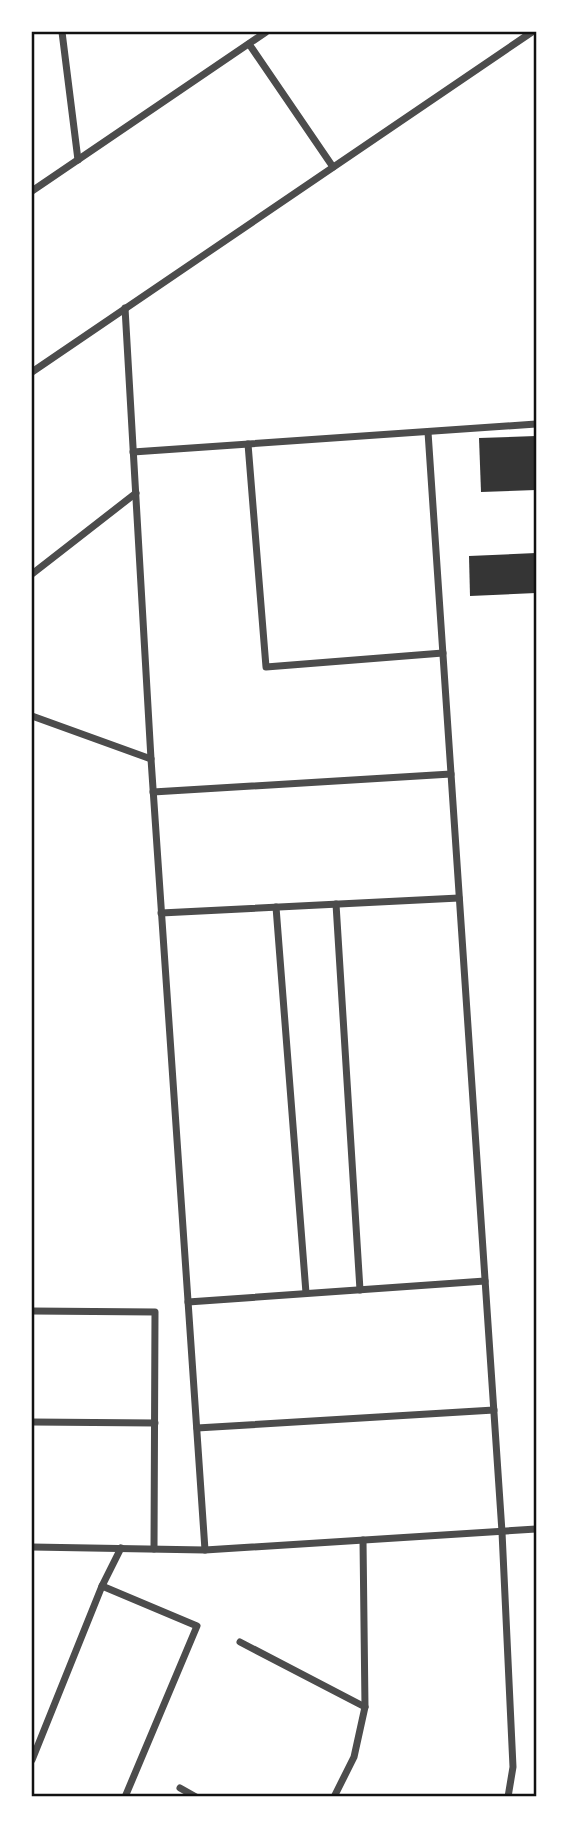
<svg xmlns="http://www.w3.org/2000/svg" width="568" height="1828" font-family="Raleway,sans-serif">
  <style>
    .building { fill: #353535 }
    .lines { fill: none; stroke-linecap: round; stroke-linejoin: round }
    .minor { stroke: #4c4c4c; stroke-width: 7 }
    .neatline { fill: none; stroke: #111; stroke-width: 2.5 }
  </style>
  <rect width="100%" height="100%" fill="#fff"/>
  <g class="building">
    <path d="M536,436V490L481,492L479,438Z"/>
    <path d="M536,553V593L470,596L469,556Z"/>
  </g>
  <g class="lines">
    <g class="minor">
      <path d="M62,32L78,160"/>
      <path d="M249,44L333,167"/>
      <path d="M32,191L266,32"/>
      <path d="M125,308L151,759L205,1550"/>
      <path d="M32,372L532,32"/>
      <path d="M428,432L502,1532L513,1767L508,1797"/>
      <path d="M248,444L266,667L443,653"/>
      <path d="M133,452L536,424"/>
      <path d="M32,574L136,493"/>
      <path d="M32,716L151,759"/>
      <path d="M153,792L451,774"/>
      <path d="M336,904L360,1290"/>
      <path d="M276,907L306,1293"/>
      <path d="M161,913L459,898"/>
      <path d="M188,1302L485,1281"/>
      <path d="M32,1311L155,1312L154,1549"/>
      <path d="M32,1422L155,1423"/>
      <path d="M197,1428L494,1410"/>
      <path d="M32,1547L205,1550L536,1529"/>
      <path d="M102,1586L197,1626L125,1797"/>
      <path d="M240,1642L365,1707"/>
      <path d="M32,1760L102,1586L121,1548"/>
      <path d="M180,1788L196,1797"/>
      <path d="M334,1797L354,1757L365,1707L363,1540"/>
    </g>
  </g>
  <rect width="568" height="1828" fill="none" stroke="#ffffff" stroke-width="66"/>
  <rect x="33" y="33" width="502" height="1762" class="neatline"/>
</svg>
